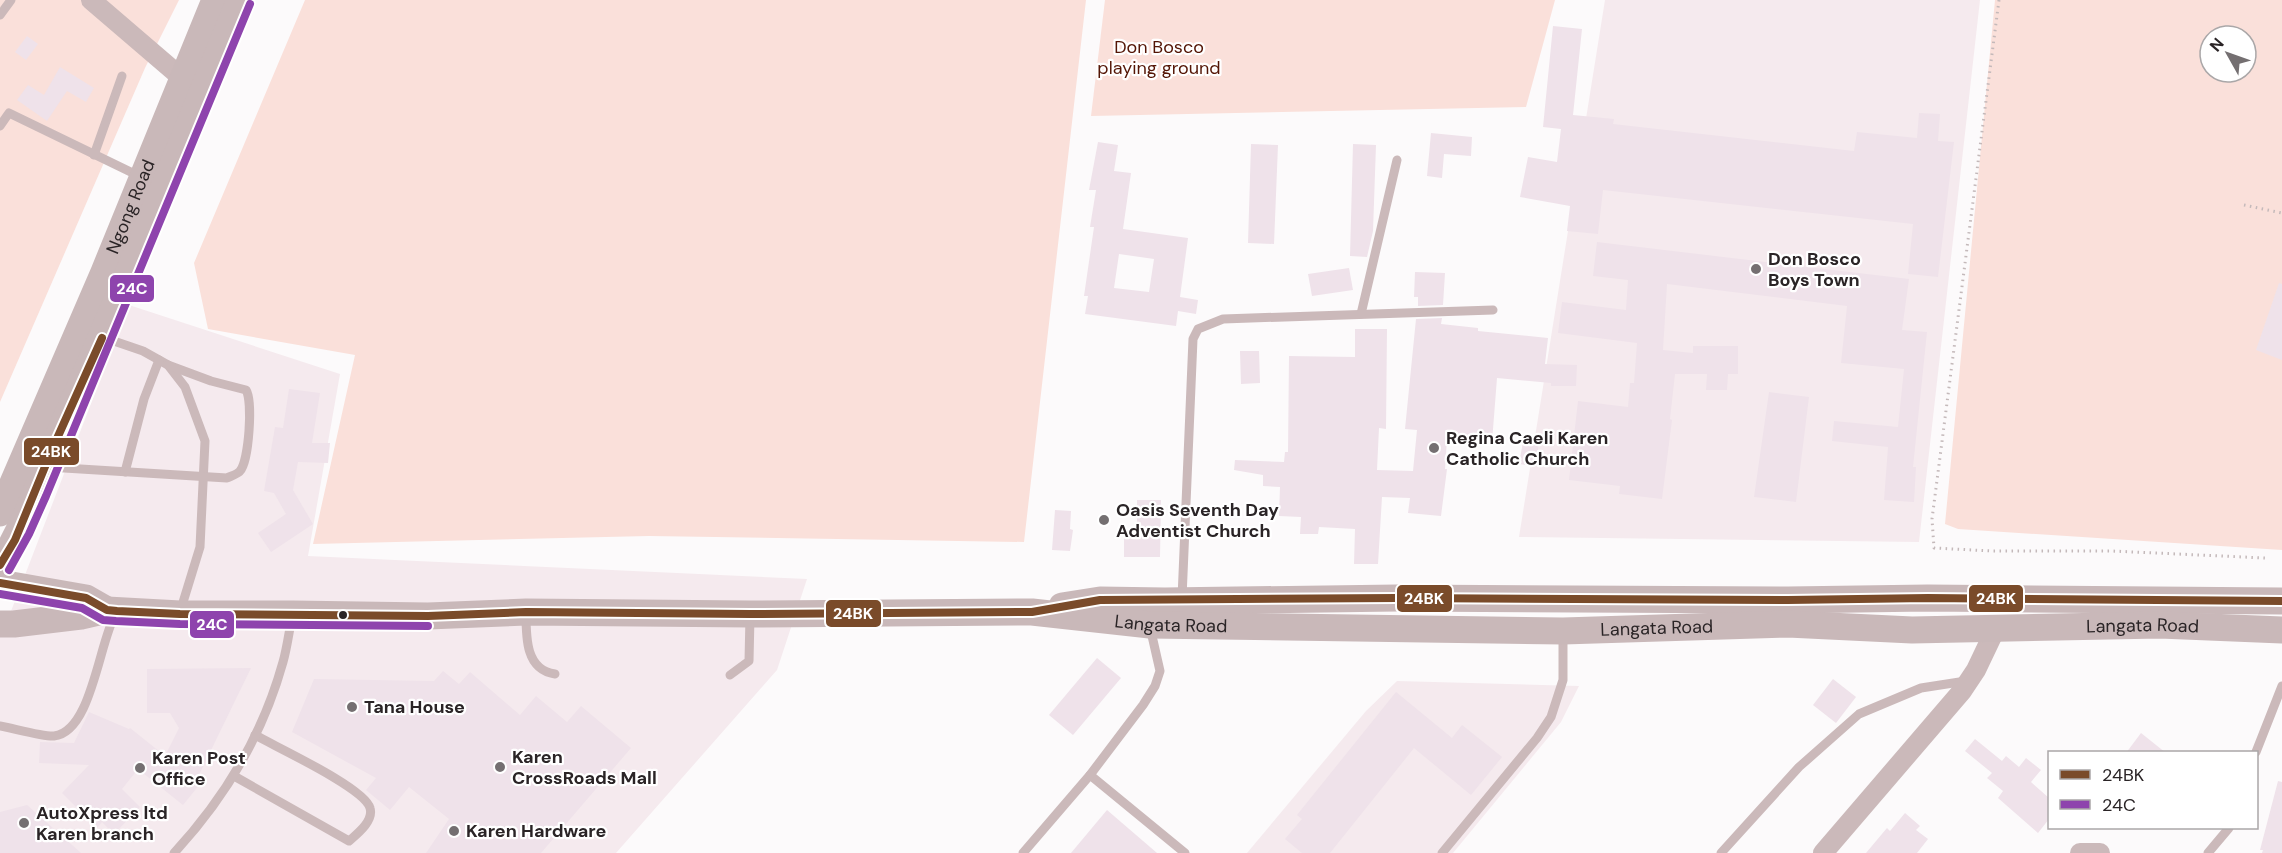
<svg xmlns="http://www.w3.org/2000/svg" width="2282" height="853" font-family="'DM Sans',sans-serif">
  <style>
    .built { fill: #f5eaee }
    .green { fill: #fae0da; fill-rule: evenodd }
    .building { fill: #efe2ea; fill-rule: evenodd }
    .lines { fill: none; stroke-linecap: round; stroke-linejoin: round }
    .path { stroke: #c4b9ba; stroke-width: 3; stroke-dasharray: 1.5 4.5; stroke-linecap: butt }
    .lane { stroke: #cbb9ba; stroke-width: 9 }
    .street { stroke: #cbb9ba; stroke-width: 20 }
    .secondary { stroke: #c9b8b9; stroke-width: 27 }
    .bus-1-casing { stroke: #fff; stroke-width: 12 }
    .bus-2-casing { stroke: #fff; stroke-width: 12 }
    .bus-1 { stroke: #7a4b2a; stroke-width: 8 }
    .bus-2 { stroke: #8e44ad; stroke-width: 8 }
    .poi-dot { fill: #746f71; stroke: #fff; stroke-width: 2 }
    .bus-dot { fill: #2a2426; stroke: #fff; stroke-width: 2 }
    .labels { text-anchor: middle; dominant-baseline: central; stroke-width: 4.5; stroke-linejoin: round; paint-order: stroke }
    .park-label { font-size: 18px; fill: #541505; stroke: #fff }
    .street-label { font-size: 18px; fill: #2a2426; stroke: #fff }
    .poi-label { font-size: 18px; font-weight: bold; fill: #2a2426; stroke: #fff; text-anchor: start }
    .line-badge { stroke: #fff; stroke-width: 2 }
    .badge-label { font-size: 16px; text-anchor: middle; font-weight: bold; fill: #fff }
  </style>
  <rect width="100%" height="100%" fill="#fcfafb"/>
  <g class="built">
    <path d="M1605,0H1980L1919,542L1519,537Z"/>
    <path d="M129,305L340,374L308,556L807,579L777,670L616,853H0V633L3,632Z"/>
    <path d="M1397,681L1579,686L1561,722L1453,853H1247L1366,711Z"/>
  </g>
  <g class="green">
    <path d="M0,0H179L145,68L0,402Z"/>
    <path d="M305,0H1086L1024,542L649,536L313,544L355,355L208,329L194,263Z"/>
    <path d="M1105,0H1555L1526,107L1091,116Z"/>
    <path d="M1995,0H2282V550L1958,529L1945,524ZM2210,36H2246V72H2210Z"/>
  </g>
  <g class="building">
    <path d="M1553,26L1582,29L1573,115L1614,119L1613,124L1854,151L1857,132L1917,138L1919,113L1940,114L1938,141L1954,142L1938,277L1908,274L1913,224L1603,190L1598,234L1567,231L1570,206L1520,197L1528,157L1557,162L1561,129L1543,127Z"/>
    <path d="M27,36L38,44L26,60L15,52Z"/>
    <path d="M60,67L94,88L86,102L67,91L47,121L17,100L28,85L44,95Z"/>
    <path d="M1431,133L1472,137L1471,156L1444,154L1442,178L1427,176Z"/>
    <path d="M1098,142L1118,145L1114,171L1131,173L1123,229L1188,238L1180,297L1198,300L1196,314L1178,311L1176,326L1085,314L1088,296H1084L1094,227H1090L1096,190H1089ZM1119,254L1154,259L1149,292L1114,288Z"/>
    <path d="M1251,144L1278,145L1274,244L1248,243Z"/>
    <path d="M1353,144L1376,145L1373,231L1367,257L1350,256Z"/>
    <path d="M1597,242L1909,279L1902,330L1927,332L1913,467H1916L1914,502L1884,500L1888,447L1832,441L1834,421L1898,427L1904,369L1841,363L1847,306L1667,284L1663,350L1693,353V346H1738V374H1728L1727,390H1706L1707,374H1675L1670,419L1672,420L1662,499L1619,494L1620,486L1569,480L1578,401L1628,407L1630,383H1634L1637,343L1558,333L1562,302L1626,310L1628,280L1593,276Z"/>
    <path d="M1349,268L1353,290L1312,296L1308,274Z"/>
    <path d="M1415,272L1445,273L1443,305L1418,306V297H1414Z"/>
    <path d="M2279,283L2282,284V360L2256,350Z"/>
    <path d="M1442,318L1441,324L1478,328V331L1548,338L1545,364L1577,365L1576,386H1551V383L1497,378L1492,442L1447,439L1445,469H1447L1441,516L1408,513L1410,498L1382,497L1378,564H1354L1355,529L1319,527L1318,534H1300L1301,517L1279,516L1280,487L1263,486V475L1234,470L1235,460L1284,462L1285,452H1288L1289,356L1355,357V329H1387L1386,429L1379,428L1377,470L1413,471L1417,430L1405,429L1416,319Z"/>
    <path d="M1240,351H1259L1260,383L1241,384Z"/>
    <path d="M289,389L320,393L312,443H330L328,463L298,462L293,490L313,524L271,552L258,533L286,514L274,493L264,491L275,427L283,428Z"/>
    <path d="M1769,392L1809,397L1796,502L1754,497Z"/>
    <path d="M1524,436L1540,438L1535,466L1519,464Z"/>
    <path d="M1137,500H1161L1160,557H1124V534H1137Z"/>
    <path d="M1055,510L1071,511L1070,529L1073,530L1070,551L1052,550Z"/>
    <path d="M1097,658L1121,678L1073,735L1049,715Z"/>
    <path d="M251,668L196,781L200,784L183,805L138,769L122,789L140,807L114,834L102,822L97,828L62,793L89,765L39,763L40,742L74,743L89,712L129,729L130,728L165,756L179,728L170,713H147V669Z"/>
    <path d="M443,671L459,684L470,672L520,715L536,696L567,722L581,706L631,748L541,853H426L449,819L409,787L390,810L366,790L376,778L292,732L314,679L434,681Z"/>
    <path d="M1833,679L1856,697L1836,723L1813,705Z"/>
    <path d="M1396,692L1452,738L1462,725L1502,757L1471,795L1414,748L1330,853H1302L1285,839L1302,819L1297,815Z"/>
    <path d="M2141,733L2166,753H2126Z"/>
    <path d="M1975,739L2002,761L2006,756L2019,767L2026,758L2041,770L2031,782L2049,798V819L2038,833L1998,798L2003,791L1987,778L1992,773L1965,751Z"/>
    <path d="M2278,781L2282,782V853H2262L2263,850H2260Z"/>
    <path d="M27,805L81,853H0V812Z"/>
    <path d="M1107,810L1157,853H1071Z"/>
    <path d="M1905,813L1920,826L1916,830L1928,839L1917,853H1866L1887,828L1890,831Z"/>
  </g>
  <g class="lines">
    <g class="path">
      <path d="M1999,0L1932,519L1934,548L1992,551H2112L2265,558"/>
      <path d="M2244,205L2282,213"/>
    </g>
    <g class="lane">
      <path d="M0,15L11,0"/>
      <path d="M0,126L9,113L139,176"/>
      <path d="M94,155L122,76"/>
      <path d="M1361,314L1397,160"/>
      <path d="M105,338L143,351L168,365L185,387L205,441L200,547L180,612"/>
      <path d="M48,467L227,478C231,476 238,474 240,471C249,461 253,401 246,390L211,381L168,365"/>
      <path d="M125,472L144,399L159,360"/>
      <path d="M1182,598L1193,339L1198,329L1223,319L1493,310"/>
      <path d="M526,614C526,638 526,670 555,674"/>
      <path d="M730,675L749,661L750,616"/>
      <path d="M0,726C12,728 44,737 54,736C92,732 99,641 116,613"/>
      <path d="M2256,752L2282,686"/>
      <path d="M1090,775L1185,853"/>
      <path d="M234,776L349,841C357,834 374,821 370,808C365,788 276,747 255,735"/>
      <path d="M174,853C224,799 263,734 283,662C287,648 289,632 292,617"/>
      <path d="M1023,853L1090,775L1143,705L1155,686L1160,671L1150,627"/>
      <path d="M1442,853L1537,738L1551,717L1563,680V632"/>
      <path d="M1721,853L1799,767L1859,714L1921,688L1966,681"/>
      <path d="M2208,853L2229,828"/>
    </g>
    <g class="street">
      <path d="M91,0L182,78"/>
      <path d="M1823,853L1962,691L1976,670L1996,628"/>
      <path d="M2080,853H2100"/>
    </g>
    <g class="secondary">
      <path id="s1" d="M0,513L104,272L215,0"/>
      <path d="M0,565C29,518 45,466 67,416C128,279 183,139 240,0"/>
      <path d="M0,583L86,598L107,610"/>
      <path d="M1062,606L1100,600L1165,601L1397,598L1788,600L1928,598L2282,601"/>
      <path id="s2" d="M0,624H14L81,616L107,610L180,614H293L428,616L526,612L750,614L1032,612L1150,625L1563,631L1788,624L1912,630L2160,625L2282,630"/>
    </g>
    <defs>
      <g id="bus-1">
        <path d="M0,565L15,540L51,452L102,338"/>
        <path d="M0,583L86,598L107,610L117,611L180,614L428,616L526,612L750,614L1032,612L1100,600L1397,598L1788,600L1928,598L2282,601"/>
      </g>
      <g id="bus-2">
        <path d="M9,570L29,534L46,496L250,4"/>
        <path d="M0,594L82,608L103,620L116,621L180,624L428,626"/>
      </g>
    </defs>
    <use href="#bus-1" class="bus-1-casing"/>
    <use href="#bus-2" class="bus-2-casing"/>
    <use href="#bus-1" class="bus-1"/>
    <use href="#bus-2" class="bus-2"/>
  </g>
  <g class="poi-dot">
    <circle cx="1756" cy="269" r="6"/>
    <circle cx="1434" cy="448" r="6"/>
    <circle cx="1104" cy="520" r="6"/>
    <circle cx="352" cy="707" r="6"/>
    <circle cx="500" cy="767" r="6"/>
    <circle cx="140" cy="768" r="6"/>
    <circle cx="24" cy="823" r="6"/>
    <circle cx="454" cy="831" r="6"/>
  </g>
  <circle class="bus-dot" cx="343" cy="615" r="5"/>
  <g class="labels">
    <g class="park-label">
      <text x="1159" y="47">Don Bosco<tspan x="1159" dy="21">playing ground</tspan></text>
    </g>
    <g class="street-label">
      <text stroke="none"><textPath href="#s1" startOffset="333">Ngong Road</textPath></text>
      <text stroke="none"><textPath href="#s2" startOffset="1173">Langata Road</textPath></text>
      <text stroke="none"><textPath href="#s2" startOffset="2145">Langata Road</textPath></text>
      <text stroke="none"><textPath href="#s2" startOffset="1659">Langata Road</textPath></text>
    </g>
    <g class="poi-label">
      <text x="1768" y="259">Don Bosco<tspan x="1768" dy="21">Boys Town</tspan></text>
      <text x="1446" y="438">Regina Caeli Karen<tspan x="1446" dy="21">Catholic Church</tspan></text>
      <text x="1116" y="510">Oasis Seventh Day<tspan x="1116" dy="21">Adventist Church</tspan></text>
      <text x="364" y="707">Tana House</text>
      <text x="512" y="757">Karen<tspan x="512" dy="21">CrossRoads Mall</tspan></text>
      <text x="152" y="758">Karen Post<tspan x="152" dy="21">Office</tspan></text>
      <text x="36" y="813">AutoXpress ltd<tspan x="36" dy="21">Karen branch</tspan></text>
      <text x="466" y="831">Karen Hardware</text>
    </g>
  </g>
  <g class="line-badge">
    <rect x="109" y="274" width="46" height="29" rx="6" fill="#8e44ad"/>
    <rect x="23" y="437" width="57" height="29" rx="6" fill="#7a4b2a"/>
    <rect x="1396" y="584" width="57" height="29" rx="6" fill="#7a4b2a"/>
    <rect x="1968" y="584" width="56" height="29" rx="6" fill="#7a4b2a"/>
    <rect x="825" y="599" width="57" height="29" rx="6" fill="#7a4b2a"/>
    <rect x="189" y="610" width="46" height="29" rx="6" fill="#8e44ad"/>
  </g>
  <g class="badge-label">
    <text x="132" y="294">24C</text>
    <text x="51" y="457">24BK</text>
    <text x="1424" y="604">24BK</text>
    <text x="1996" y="604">24BK</text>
    <text x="853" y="619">24BK</text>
    <text x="212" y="630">24C</text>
  </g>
  <rect x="2048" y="751" width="210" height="78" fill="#ffffff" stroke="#aaa7a8" stroke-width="1.5"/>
  <rect x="2060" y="770" width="30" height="9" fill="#7a4b2a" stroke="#aaa7a8" stroke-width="1.5"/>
  <text x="2102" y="781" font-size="18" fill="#2a2426">24BK</text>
  <rect x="2060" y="800" width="30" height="9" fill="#8e44ad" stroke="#aaa7a8" stroke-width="1.5"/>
  <text x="2102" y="811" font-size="18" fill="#2a2426">24C</text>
  <g transform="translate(2228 54) rotate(310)"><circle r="28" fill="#ffffff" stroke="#aaa7a8" stroke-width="1.5"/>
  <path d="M0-4.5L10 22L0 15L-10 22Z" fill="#746f71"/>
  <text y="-9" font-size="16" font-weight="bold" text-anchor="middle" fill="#2a2426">N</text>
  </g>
</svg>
